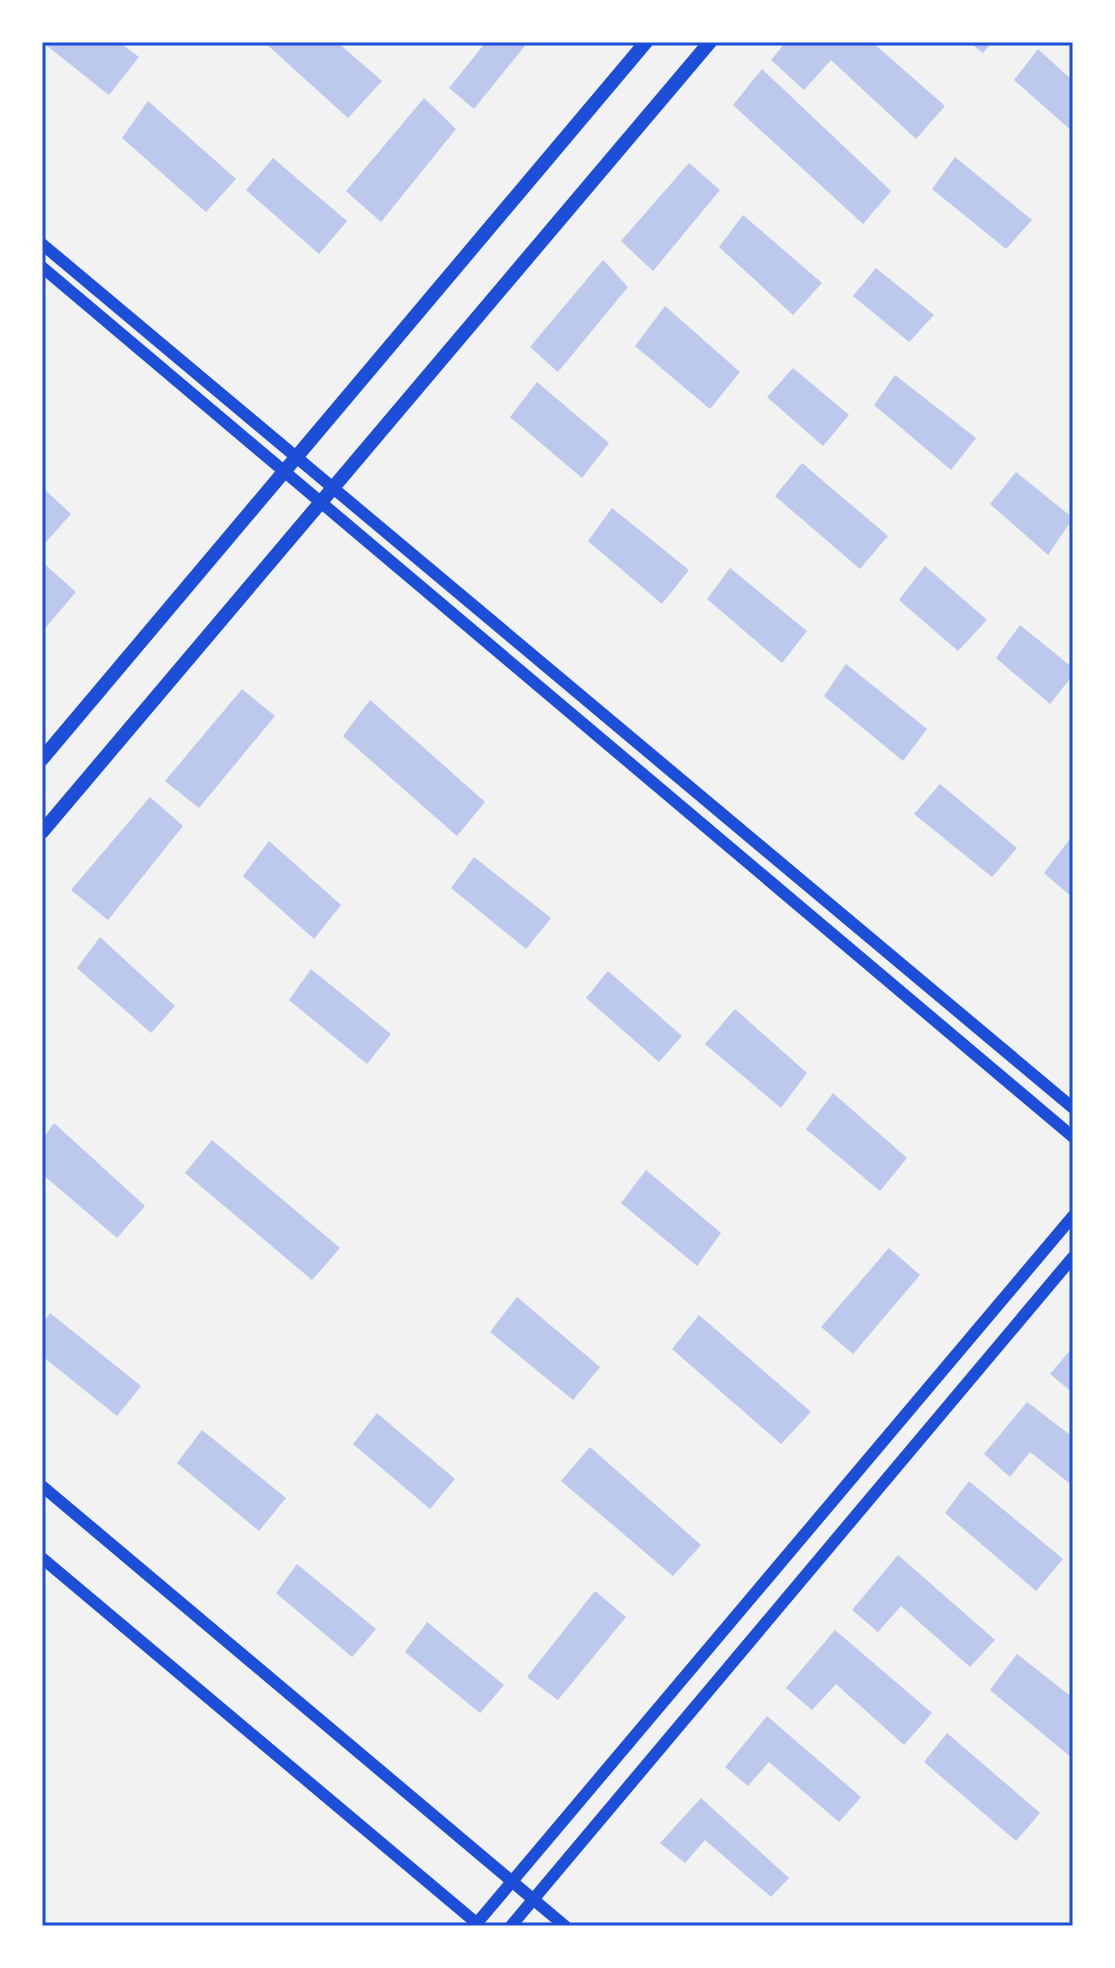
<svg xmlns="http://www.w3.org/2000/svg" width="1115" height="1968" font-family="Ubuntu,sans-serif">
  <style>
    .building { fill: #bdc9ec }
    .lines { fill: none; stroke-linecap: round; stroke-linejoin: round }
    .secondary { stroke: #1d4ed8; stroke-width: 12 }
    .primary { stroke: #1d4ed8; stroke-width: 14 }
    .neatline { fill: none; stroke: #1d4ed8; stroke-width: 3 }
  </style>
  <rect width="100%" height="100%" fill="#f2f2f2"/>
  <g class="building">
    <path d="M42,42H119L139,57L109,95Z"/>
    <path d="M264,42H337L382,81L348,118Z"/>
    <path d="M486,42H528L474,109L449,88Z"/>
    <path d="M786,42H872L945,106L916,139L831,60L804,90L771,60Z"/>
    <path d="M969,42H992L983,53Z"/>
    <path d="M1038,49L1073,81V132L1014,80Z"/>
    <path d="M762,69L891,191L863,224L733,105Z"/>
    <path d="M424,98L456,129L381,222L346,191Z"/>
    <path d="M148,101L236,179L206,212L122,138Z"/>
    <path d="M955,157L1032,220L1006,249L932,189Z"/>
    <path d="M273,158L347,221L319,254L246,190Z"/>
    <path d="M689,163L720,190L653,271L621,241Z"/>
    <path d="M743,215L822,283L793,315L719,247Z"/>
    <path d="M603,260L628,287L558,372L530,347Z"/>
    <path d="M876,268L934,315L909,342L853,296Z"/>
    <path d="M665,306L740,372L710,409L635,346Z"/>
    <path d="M793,368L849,415L823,446L767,397Z"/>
    <path d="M895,375L976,438L951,470L874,405Z"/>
    <path d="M537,382L609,443L582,478L510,417Z"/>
    <path d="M802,463L888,536L860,569L775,496Z"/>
    <path d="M1016,472L1073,518L1048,555L990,504Z"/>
    <path d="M42,487L71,514L45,543L42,540Z"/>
    <path d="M612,508L689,570L662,604L588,541Z"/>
    <path d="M42,562L76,592L42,632Z"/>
    <path d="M925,566L987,620L958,651L899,600Z"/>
    <path d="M730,568L807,631L782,663L707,599Z"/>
    <path d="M1020,625L1073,668V675L1050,704L996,658Z"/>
    <path d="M846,664L927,729L903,761L824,696Z"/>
    <path d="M242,689L275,716L199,808L165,781Z"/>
    <path d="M370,700L485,802L457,836L343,736Z"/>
    <path d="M940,784L1017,848L992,877L914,814Z"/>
    <path d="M150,797L183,826L108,920L71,890Z"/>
    <path d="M1069,840L1073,844V898L1044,873Z"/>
    <path d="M269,841L341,905L314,939L243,876Z"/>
    <path d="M474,857L551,918L526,949L451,888Z"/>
    <path d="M100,937L175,1006L151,1033L77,968Z"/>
    <path d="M311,969L391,1034L367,1064L289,1000Z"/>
    <path d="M608,971L682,1036L659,1062L586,998Z"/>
    <path d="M735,1009L807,1073L781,1108L705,1044Z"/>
    <path d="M833,1093L907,1158L880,1191L806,1129Z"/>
    <path d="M54,1123L145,1206L117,1238L42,1174V1140Z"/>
    <path d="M212,1140L340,1248L312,1280L185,1173Z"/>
    <path d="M646,1170L721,1233L697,1266L621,1203Z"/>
    <path d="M889,1248L920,1275L853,1354L821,1327Z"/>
    <path d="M517,1297L600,1367L573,1400L490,1332Z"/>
    <path d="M50,1313L141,1386L117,1416L42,1356V1324Z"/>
    <path d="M699,1315L811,1412L781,1444L672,1349Z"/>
    <path d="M1073,1347V1393L1050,1374Z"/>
    <path d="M1027,1402L1073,1437V1486L1030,1452L1010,1477L984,1454Z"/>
    <path d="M377,1413L455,1479L430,1509L353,1444Z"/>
    <path d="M202,1430L286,1498L259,1531L177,1463Z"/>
    <path d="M590,1447L701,1545L673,1576L561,1481Z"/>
    <path d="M969,1481L1063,1559L1036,1591L945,1513Z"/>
    <path d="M898,1555L995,1640L970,1667L901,1606L878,1632L852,1610Z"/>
    <path d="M297,1564L376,1629L352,1657L276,1593Z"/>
    <path d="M595,1591L626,1617L558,1700L527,1677Z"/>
    <path d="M427,1622L504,1685L480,1713L405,1652Z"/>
    <path d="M835,1630L932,1713L904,1745L836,1684L812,1710L786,1688Z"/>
    <path d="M1017,1654L1073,1698V1759L990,1690Z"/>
    <path d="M767,1716L861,1797L839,1822L769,1762L748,1786L725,1767Z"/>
    <path d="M947,1733L1040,1813L1016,1841L924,1762Z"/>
    <path d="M701,1798L789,1878L771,1897L705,1840L685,1863L660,1843Z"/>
  </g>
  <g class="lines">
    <g class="secondary">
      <path d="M42,244L1073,1108"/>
      <path d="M42,267L1073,1137"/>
      <path d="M42,1486L565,1926"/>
      <path d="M42,1558L480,1926"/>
      <path d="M477,1923L1073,1216"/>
      <path d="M511,1926L1073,1257"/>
    </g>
    <g class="primary">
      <path d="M42,759L646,42"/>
      <path d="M42,832L710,42"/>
    </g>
  </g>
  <rect width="1115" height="1968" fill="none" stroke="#ffffff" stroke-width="88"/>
  <rect x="44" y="44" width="1027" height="1880" class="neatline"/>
</svg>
